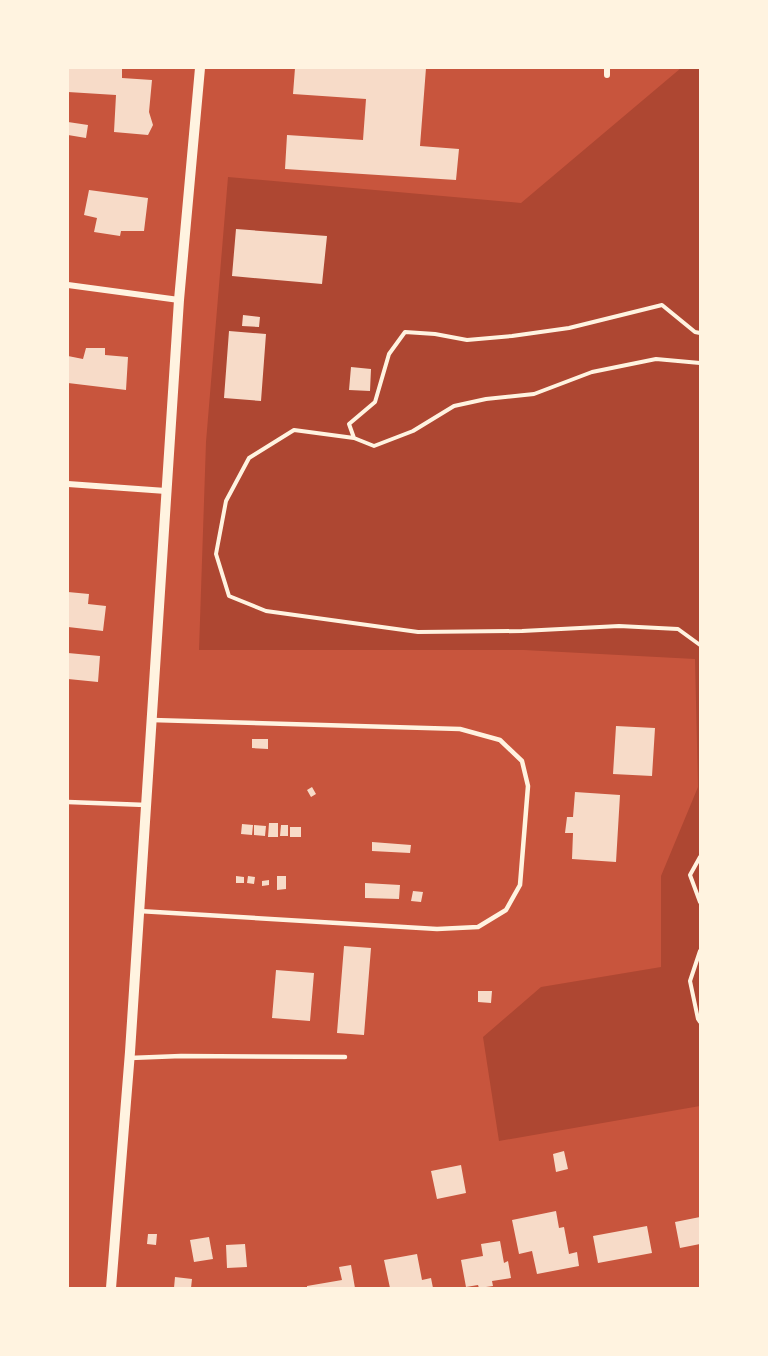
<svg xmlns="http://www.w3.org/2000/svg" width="768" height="1356" font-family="Jost,sans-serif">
	<rect width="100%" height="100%" fill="#c8553d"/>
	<!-- green -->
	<path fill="#ae4732" d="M681,68H700V1106L499,1141L483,1037L541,987L661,967V876L698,787L695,659L524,650H199L206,442L228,177L521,203Z"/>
	<!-- building -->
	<path fill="#f7dbc8" d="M68,68H122V78L152,80L149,112L153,125L148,135L114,132L116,95L68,92Z
		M295,68H426L420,146L459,149L456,180L285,169L287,135L363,140L366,99L293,94Z
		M68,122L88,125L86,138L68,135Z
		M89,190L148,198L144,231H121L120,236L94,232L97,218L84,215Z
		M236,229L327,236L322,284L232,276Z
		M243,315L260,317L259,327L242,326Z
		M229,331L266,334L261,401L224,398Z
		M86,348H105V355L128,357L126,390L68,383V356L83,359Z
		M351,367L371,369L370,391L349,390Z
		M68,592L89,594L88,604L106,606L103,631L68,627Z
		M68,653L100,656L98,682L68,679Z
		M616,726L655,728L652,776L613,774Z
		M252,739H268V749L252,748Z
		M312,787L316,794L311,797L307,790Z
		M575,792L620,795L616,862L572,859L573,833H565L567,817H573Z
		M269,823H278V837H268Z
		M242,824L253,825L252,835L241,834Z
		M254,825L266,826L265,836L254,835Z
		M281,825H288V836H280Z
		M290,827H301V837H290Z
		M372,842L411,845L410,853L372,851Z
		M236,876L244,877V883H236Z
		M248,876L255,877L254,884L247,883Z
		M277,876H286V889L277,890Z
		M269,880V885L262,886V881Z
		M365,883L400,885L399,899L365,898Z
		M413,891L423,892L421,902L411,901Z
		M344,946L371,948L364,1035L337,1033Z
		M276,970L314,973L310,1021L272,1018Z
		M478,991H492L491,1003L478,1002Z
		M564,1151L568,1169L556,1172L553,1154Z
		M461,1165L466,1193L437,1199L431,1171Z
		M556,1211L559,1228L564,1227L569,1254L577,1252L579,1266L537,1274L532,1251L519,1254L512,1220Z
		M700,1217V1244L680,1248L675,1222Z
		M647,1226L652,1253L598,1263L593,1236Z
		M148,1234H157L156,1245L147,1244Z
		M209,1237L213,1259L194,1262L190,1240Z
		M500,1241L504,1263L508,1261L511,1278L492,1281L493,1286L479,1288L478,1285L466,1287L461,1260L483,1256L481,1244Z
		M245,1244L247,1267L227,1268L226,1245Z
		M417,1254L422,1280L431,1278L433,1288H390L384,1260Z
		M351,1265L355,1288H307V1286L342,1280L339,1267Z
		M175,1277L192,1279L191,1288H174Z"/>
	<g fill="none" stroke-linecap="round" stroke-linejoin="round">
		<!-- path -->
		<path stroke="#fff3e0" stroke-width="4" d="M700,363L656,359L592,372L534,394L486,399L454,406L413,431L374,446L354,438L294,430L249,458L226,501L216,554L229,596L266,611L418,632L522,631L619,626L678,629L700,645
			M354,438L349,424L375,402L389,354L405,332L435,334L467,340L512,336L569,328L662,305L695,332L700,333
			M700,857L690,875L700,902
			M700,951L690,981L698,1019L700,1022"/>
		<!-- service -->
		<path stroke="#fff3e0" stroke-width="4.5" d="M68,802L146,805
			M139,911L437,929L478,927L506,910L520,885L528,786L522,761L500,740L460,729L152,720
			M130,1058L181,1056L345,1057"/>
		<!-- minor -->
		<path stroke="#fff3e0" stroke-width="6" d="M607,75V68
			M68,285L179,300
			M68,484L166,491"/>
		<!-- tertiary -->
		<path stroke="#fff3e0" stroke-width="10" d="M111,1288L130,1052L179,300L200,68"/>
	</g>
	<!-- border -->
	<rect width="768" height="1356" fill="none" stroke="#fff3e0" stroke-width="138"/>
</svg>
